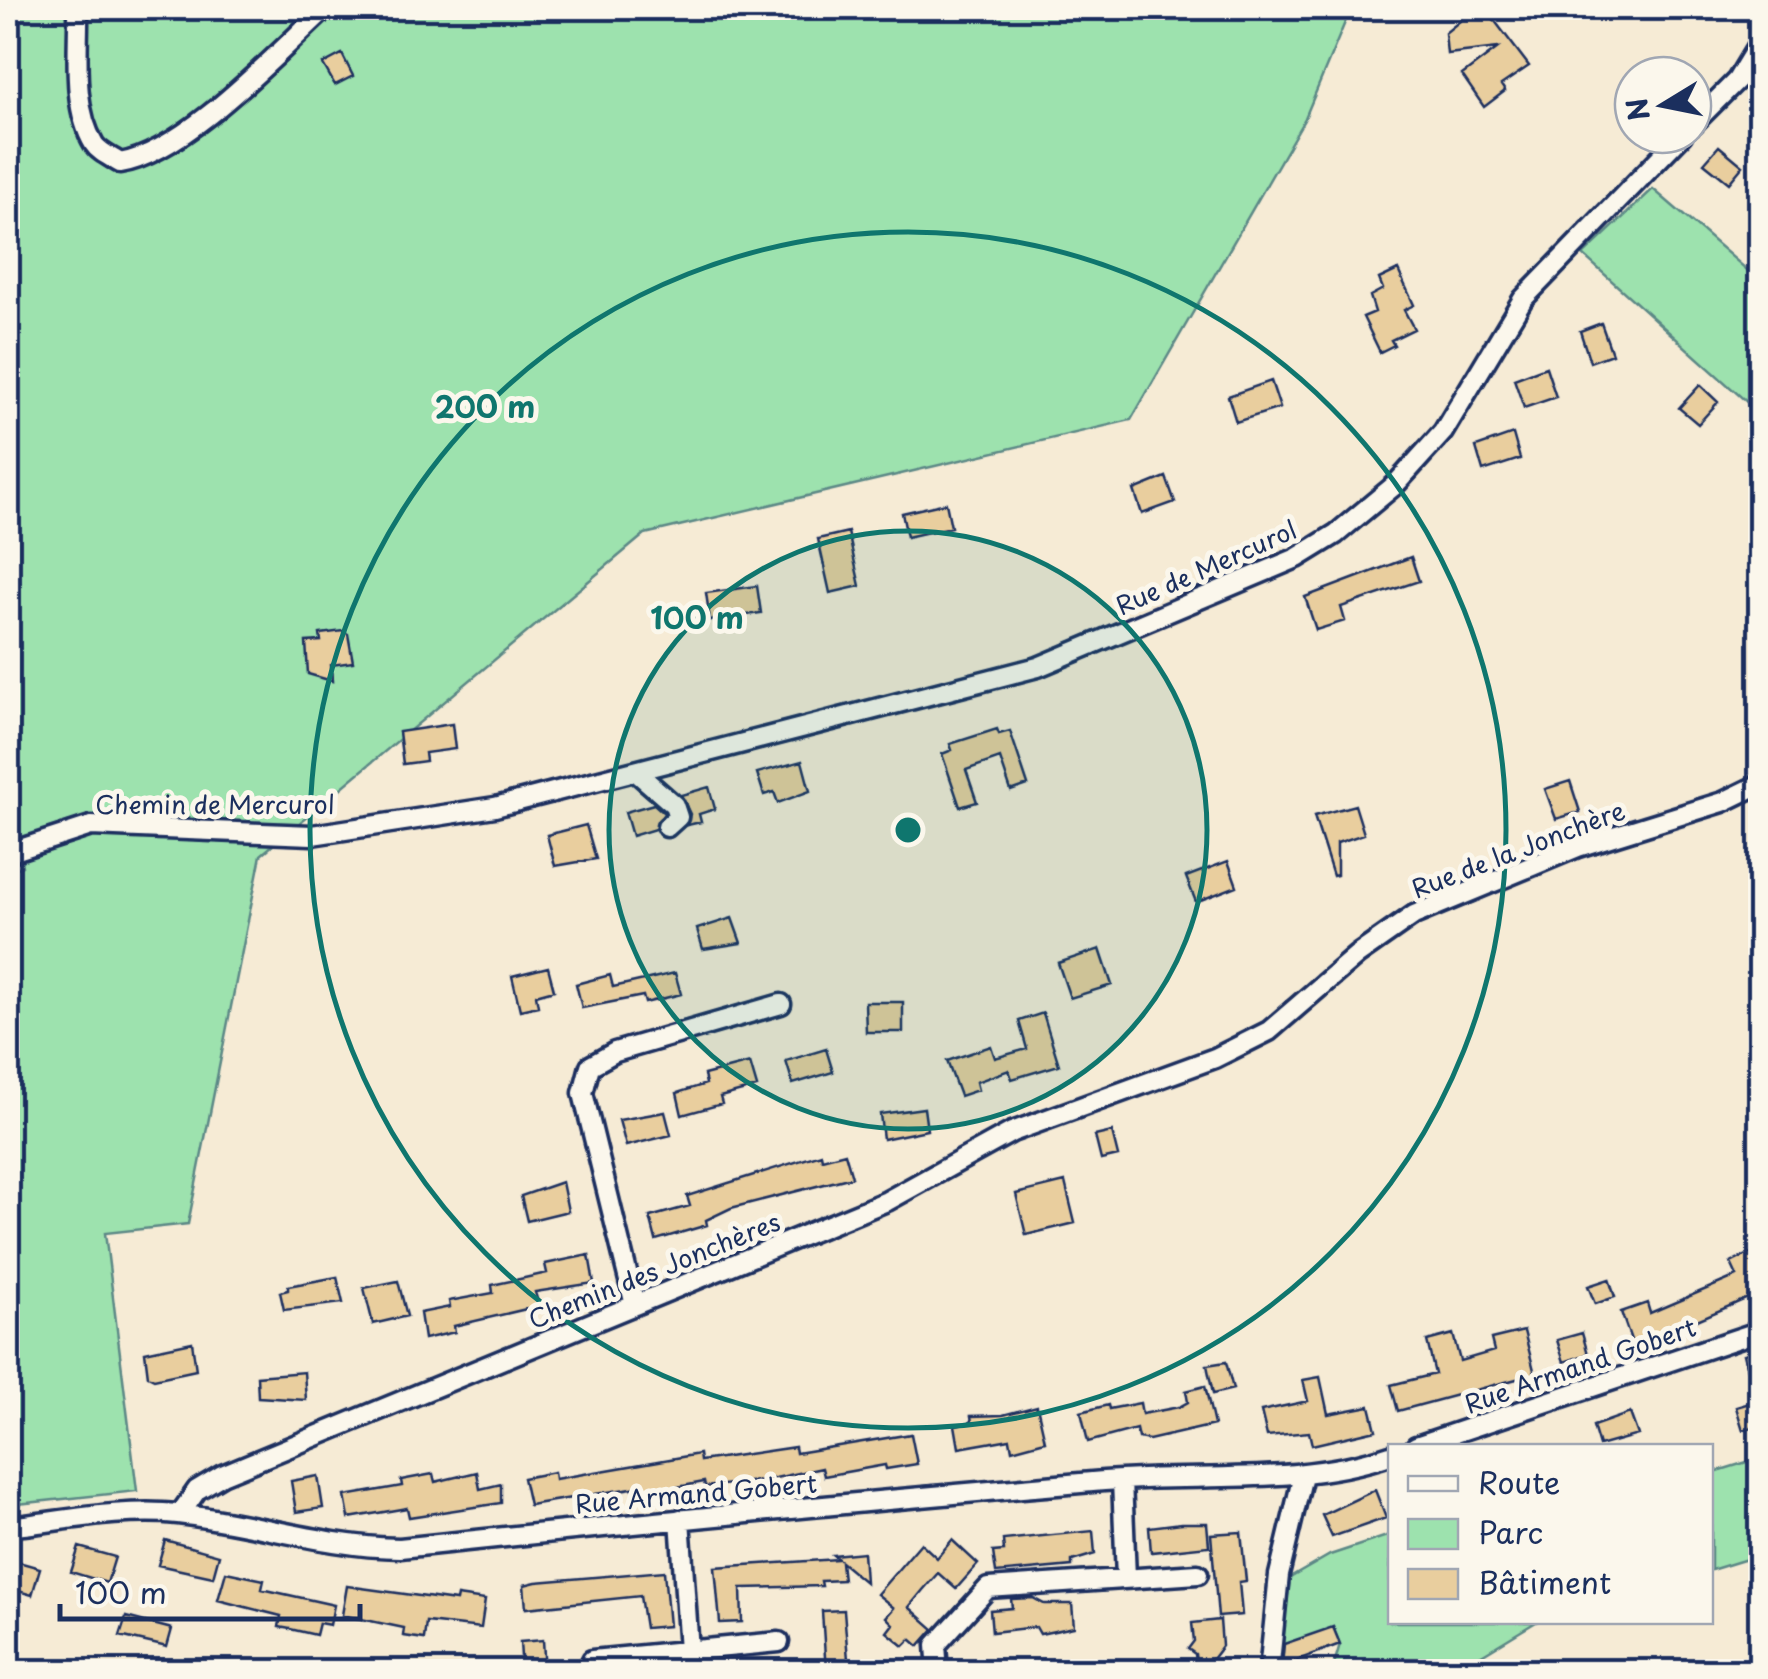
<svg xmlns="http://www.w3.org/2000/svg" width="1768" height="1679" font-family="'Playpen Sans',sans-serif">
	<rect width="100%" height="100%" fill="#f6ebd5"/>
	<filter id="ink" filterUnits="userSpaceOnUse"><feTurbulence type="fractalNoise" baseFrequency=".01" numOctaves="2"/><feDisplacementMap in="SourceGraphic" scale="20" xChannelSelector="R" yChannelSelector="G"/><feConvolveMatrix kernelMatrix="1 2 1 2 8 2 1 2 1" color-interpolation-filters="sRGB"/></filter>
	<g filter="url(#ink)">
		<!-- green -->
		<path fill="#9de2ae" stroke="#5c8886" stroke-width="2.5" d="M8,8H1351L1305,118L1131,420L645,534L261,855L188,1224L105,1233L137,1491L8,1505V872L22,866L8,787Z
			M1653,189L1760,281V414L1583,255Z
			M1760,1458V1555L1711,1570V1473Z
			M1390,1535V1622H1536L1455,1671H1332L1340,1644L1333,1627L1281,1652L1290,1578L1330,1555Z"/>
		<!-- building -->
		<path fill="#e9ce9e" stroke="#1b2f5e" stroke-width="2.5" d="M1476,8H1485L1529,66L1501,85L1505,91L1484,107L1462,75L1498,48L1447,54L1445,33Z
			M342,54L353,76L335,85L323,64Z
			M1719,146L1743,166L1729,183L1704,163Z
			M1398,270L1414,305L1404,310L1414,329L1391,340L1394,345L1380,352L1363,317L1375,312L1370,296L1383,289L1379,279Z
			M1601,323L1612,354L1590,362L1580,331Z
			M1546,367L1556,397L1524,408L1514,379Z
			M1271,381L1280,408L1236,422L1228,396Z
			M1700,385L1718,402L1698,424L1679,408Z
			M1513,434L1520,459L1483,471L1476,447Z
			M1166,477L1175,502L1142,514L1134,490Z
			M946,503L951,527L907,537L902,513Z
			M848,532L860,586L830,593L818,539Z
			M1411,557L1419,581L1341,607L1345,621L1316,630L1305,597Z
			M757,586L761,613L710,620L706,593Z
			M343,631L348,634L353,662L331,665L332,681L308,674L306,642L321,641L320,634Z
			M452,724L455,749L425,753L426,761L403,764L399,732Z
			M997,729L999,734L1010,731L1028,785L1011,791L1000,758L966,770L977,802L960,807L942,754L952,750L950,744Z
			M802,761L810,791L778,803L774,792L764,795L757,773Z
			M1570,781L1580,812L1556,819L1545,789Z
			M709,787L715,809L699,814L701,822L687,825L690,814L681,795Z
			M654,804L664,813L655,829L632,836L625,812Z
			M1355,805L1364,834L1337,843V875L1333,876L1314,816Z
			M586,825L596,859L555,866L547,835Z
			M1228,861L1237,886L1196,902L1186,877Z
			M732,918L741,943L703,949L697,929Z
			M1100,949L1112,985L1070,998L1058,963Z
			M548,967L554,990L536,995L538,1006L520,1010L512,976Z
			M675,973L681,994L645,1003L643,996L582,1008L576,984L610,975L613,987Z
			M865,1002H903V1032H866Z
			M1043,1013L1059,1065L1012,1079L1009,1070L976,1082L978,1090L960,1096L947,1061L991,1046L995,1058L1027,1049L1019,1021Z
			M826,1049L833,1072L793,1084L786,1061Z
			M750,1063L757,1087L720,1097L722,1104L682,1115L677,1093L706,1084L704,1075Z
			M924,1108L927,1130L883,1139L880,1114Z
			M665,1112L671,1135L626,1146L619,1120Z
			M1112,1132L1118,1156L1101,1160L1095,1136Z
			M845,1153L852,1177L731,1208L706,1220L707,1225L656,1240L650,1217L690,1206L687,1196L821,1154L822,1159Z
			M562,1182L568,1211L527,1221L521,1196Z
			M1065,1182L1075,1223L1026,1235L1016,1194Z
			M1753,1252L1760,1269V1293L1674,1330L1632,1343L1621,1312L1647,1303L1650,1313L1737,1276L1731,1263Z
			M589,1255L594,1283L535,1292L539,1306L454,1326L455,1332L424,1339L420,1313L450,1307L449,1301L493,1293L492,1285L547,1273L545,1264Z
			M337,1277L343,1303L284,1310L280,1292L288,1290V1286Z
			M1609,1279L1615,1297L1595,1304L1588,1286Z
			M398,1281L407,1316L373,1324L364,1288Z
			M1524,1331L1535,1374L1398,1411L1391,1385L1435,1374L1427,1341L1453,1334L1460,1361L1494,1351L1491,1339Z
			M1582,1333L1588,1354L1564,1362L1557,1340Z
			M192,1342L196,1370L154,1379L148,1376L145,1352Z
			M1760,1349V1397L1755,1398L1744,1354Z
			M1226,1362L1233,1389L1213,1394L1207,1365Z
			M304,1372L306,1400L258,1397L257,1376Z
			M1320,1377L1328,1414L1370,1406L1376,1430L1312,1445L1309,1432L1267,1436L1261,1411L1308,1401L1303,1380Z
			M1205,1386L1214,1425L1149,1440L1138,1438L1136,1429L1088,1442L1081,1412L1108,1405L1109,1409L1140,1403L1142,1414L1179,1407L1188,1402L1186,1391Z
			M1760,1400V1425L1743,1430L1736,1407Z
			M1037,1406L1045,1441L1012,1450L1010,1439L959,1448L955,1425L972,1422L971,1416L1003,1415Z
			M1630,1413L1638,1435L1599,1446L1593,1426Z
			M911,1434L917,1464L886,1469L885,1465L824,1476L822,1468L766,1480L705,1487L704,1482L646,1493L644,1486L529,1505L523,1478L554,1472L555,1479L699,1454L700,1461L795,1447L796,1453Z
			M477,1472L480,1489L501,1484V1503L409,1517L407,1508L349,1518L345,1496L402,1486L401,1480L433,1474L435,1482Z
			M318,1476L323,1508L296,1512L291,1481Z
			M1375,1490L1386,1518L1332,1537L1322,1515Z
			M1182,1523H1207L1209,1546L1151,1552L1149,1527Z
			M1093,1531L1095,1554L1072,1561V1566L996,1573L993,1552L1004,1551L1003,1540Z
			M1241,1532L1246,1581L1239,1582L1242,1615L1218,1617L1211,1534Z
			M165,1540L219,1555L213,1577L158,1565Z
			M952,1540L978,1564L956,1589L938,1573L923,1590L909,1607L934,1629L919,1646L911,1639L904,1646L887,1632L893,1624L886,1617L894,1608L877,1594L921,1543L937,1558Z
			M79,1547L115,1557L107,1583L71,1572Z
			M863,1552L865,1582L841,1562L843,1580L821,1581L822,1586L741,1588L742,1622L720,1623L715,1567L838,1559L833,1555Z
			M8,1559L40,1568L32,1595L8,1588Z
			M664,1571L669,1626L645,1628L640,1596L526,1608L524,1585L536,1582Z
			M226,1572L264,1580L262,1589L334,1605L330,1625L319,1623L316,1635L290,1629L279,1627L281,1616L218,1600Z
			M347,1586L456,1601L457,1596L485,1600L481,1628L426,1622L424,1639L403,1636L404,1628L342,1615Z
			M1033,1598L1044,1604H1072L1074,1627L1040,1634L1036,1627L992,1632L990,1610L1012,1608L1011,1599Z
			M844,1610L849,1672H826L822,1611Z
			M126,1617L172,1629L167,1647L120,1636Z
			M1220,1620L1222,1646L1209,1663H1196L1195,1654L1188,1649L1194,1641L1192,1623Z
			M1333,1627L1340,1644L1282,1666L1284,1644Z
			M543,1640L545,1672H522L520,1642Z"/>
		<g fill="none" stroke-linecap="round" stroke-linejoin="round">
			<defs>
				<path id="street" d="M78,8C79,49 71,106 94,144C99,152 111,157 120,163C184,153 277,53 326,8
					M1693,124L1737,80L1760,42
					M635,771L674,805L678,817L667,827
					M8,853L91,826L312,835L495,807L1038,667L1297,558L1336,534L1395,485L1443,432L1523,299L1682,135
					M635,1305L583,1093L590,1066L615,1052L781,1004
					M1416,1446L1760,1331
					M1122,1480L1126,1578
					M180,1514L197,1490L222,1475L887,1201L1012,1132L1215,1058L1269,1031L1357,955L1414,915L1578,847L1723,802L1760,784
					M680,1519L689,1651
					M8,1527C63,1521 122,1508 178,1514C253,1522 324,1547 400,1548C635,1523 869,1501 1104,1481C1200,1473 1299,1486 1390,1455
					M586,1672L592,1660L779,1642
					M938,1672L936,1645L988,1588L1198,1574
					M1269,1672L1279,1575L1303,1475"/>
			</defs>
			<!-- street casing -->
			<use href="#street" stroke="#1b2f5e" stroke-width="25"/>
			<!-- street -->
			<use href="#street" stroke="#fbf7ec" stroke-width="18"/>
		</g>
	</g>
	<!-- distance rings -->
	<circle cx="908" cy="830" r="299" fill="#0f766e" fill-opacity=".12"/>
	<g fill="none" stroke="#0f766e" stroke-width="5">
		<circle cx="908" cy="830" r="299"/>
		<circle cx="908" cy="830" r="598"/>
	</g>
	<g text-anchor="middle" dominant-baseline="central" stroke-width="10" stroke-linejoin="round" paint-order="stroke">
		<!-- street labels -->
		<g font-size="25" fill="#1b2f5e" stroke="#fbf7ec">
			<text transform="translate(1206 567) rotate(-24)">Rue de Mercurol</text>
			<text x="215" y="804">Chemin de Mercurol</text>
			<text transform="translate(1518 849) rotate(-21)">Rue de la Jonchère</text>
			<text transform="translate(654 1270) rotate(-22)">Chemin des Jonchères</text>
			<text transform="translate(1580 1365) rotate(-19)">Rue Armand Gobert</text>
			<text transform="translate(696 1493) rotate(-5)">Rue Armand Gobert</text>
		</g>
	</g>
	<circle cx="908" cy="830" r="15" fill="#0f766e" stroke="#fbf7ec" stroke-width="5"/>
	<g font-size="30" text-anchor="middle" font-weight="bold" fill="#0f766e" stroke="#fbf7ec" stroke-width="10" stroke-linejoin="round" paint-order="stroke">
		<text x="485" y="418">200 m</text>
		<text x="697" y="629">100 m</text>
	</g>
	<!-- margin -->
	<rect width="1768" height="1679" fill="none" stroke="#fbf7ec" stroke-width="40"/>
	<rect x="20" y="20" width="1728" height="1639" fill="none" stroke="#1b2f5e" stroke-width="4" filter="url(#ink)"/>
	<!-- legend -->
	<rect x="1388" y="1444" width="325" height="180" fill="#fbf7ec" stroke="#a1a7b3" stroke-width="2.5"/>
	<rect x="1408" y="1476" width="50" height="15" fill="#fbf7ec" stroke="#a1a7b3" stroke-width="2.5"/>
	<text x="1478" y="1494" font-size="30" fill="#1b2f5e">Route</text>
	<rect x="1408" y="1519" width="50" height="30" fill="#9de2ae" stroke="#a1a7b3" stroke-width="2.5"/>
	<text x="1478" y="1544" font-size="30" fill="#1b2f5e">Parc</text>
	<rect x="1408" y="1569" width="50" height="30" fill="#e9ce9e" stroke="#a1a7b3" stroke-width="2.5"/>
	<text x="1478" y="1594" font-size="30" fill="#1b2f5e">Bâtiment</text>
	<!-- north arrow -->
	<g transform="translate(1663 105) rotate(260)"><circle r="48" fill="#fbf7ec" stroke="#a1a7b3" stroke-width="2.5"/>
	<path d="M0-8L18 38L0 25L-18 38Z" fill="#1b2f5e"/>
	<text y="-15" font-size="28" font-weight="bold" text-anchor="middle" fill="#1b2f5e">N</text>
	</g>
	<!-- scale -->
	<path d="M60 1604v15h300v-15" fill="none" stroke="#1b2f5e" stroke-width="5"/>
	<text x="75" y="1604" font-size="30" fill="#1b2f5e" stroke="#fbf7ec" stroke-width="8" paint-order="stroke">100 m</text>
</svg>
